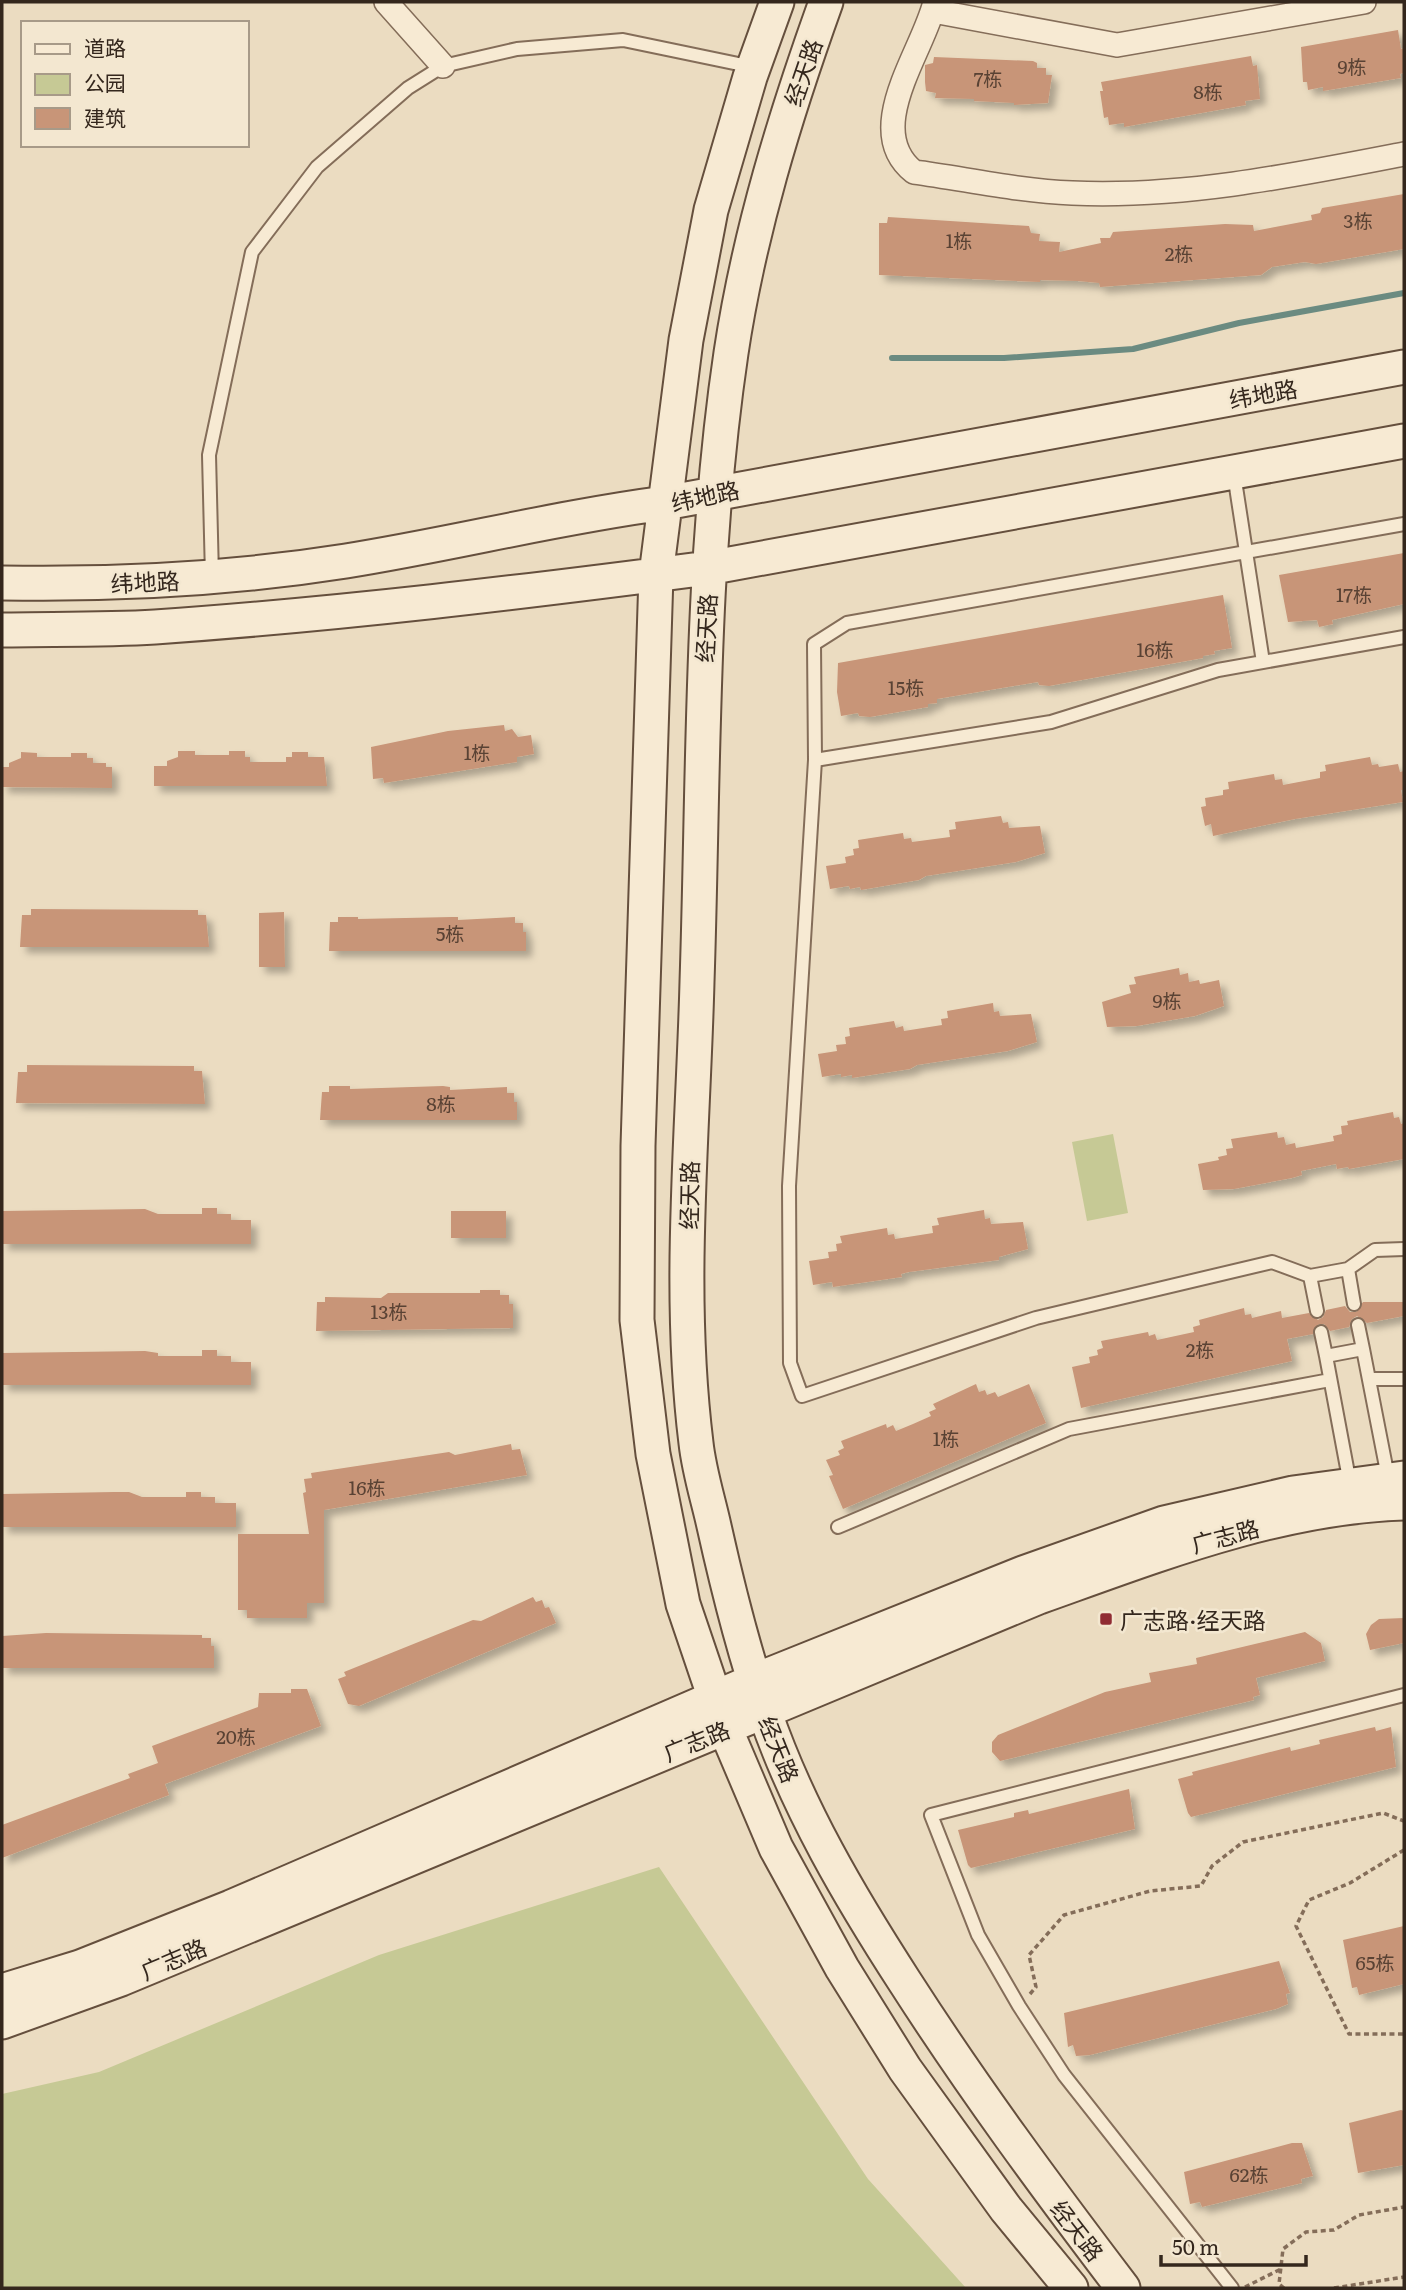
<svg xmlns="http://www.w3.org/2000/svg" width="1406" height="2290" font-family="Literata,'Noto Sans SC',serif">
	<defs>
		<filter id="shadow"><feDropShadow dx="6" dy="6" stdDeviation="3.5" flood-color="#0004"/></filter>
	</defs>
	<rect width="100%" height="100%" fill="#ebdcc1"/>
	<!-- green -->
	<path fill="#c6c995" d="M1113,1134L1128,1213L1087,1221L1072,1142Z
		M659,1867L868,2179L966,2288H2V2094L99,2072L379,1955Z"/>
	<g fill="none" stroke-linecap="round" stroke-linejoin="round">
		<!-- stream -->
		<path stroke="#6b8b81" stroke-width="6" d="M892,358H1004L1133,349L1239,323L1404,293"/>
	</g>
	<!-- building -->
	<path fill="#c89578" filter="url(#shadow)" d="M1398,30L1401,49L1404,48V73L1400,74L1401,78L1323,91V87L1308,90L1307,82H1303L1301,47Z
		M1251,56L1253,66L1257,65L1260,99L1245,101L1246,105L1124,127V123L1109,125L1108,117L1104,118L1100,91H1103L1101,82Z
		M934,57L1033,61L1037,63V68H1046V75H1052L1048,103L1014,105V103L974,101V99L935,98L936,93L926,91L925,82V65L933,63Z
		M1404,194V249L1316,264L1305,262L1272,267L1261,275L1100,287L1099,283L1078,281L1040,280V282L879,275V223H887L888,217L1029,226L1031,233L1040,234L1039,241L1060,242L1059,252L1101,243L1100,238H1110L1113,232L1225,224L1253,225L1254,231L1312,220L1311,215L1320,213L1322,208Z
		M1404,553V604L1332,620L1333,624L1319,627L1317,620L1288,622L1279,575Z
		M1223,595L1232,648L1214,651L1215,654L1203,656V658L1049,686L1039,685L1038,682L937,699V703L928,704V707L870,717L859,716L858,713L841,716L837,692L838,663Z
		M504,725L505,731L512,729L518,737L531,735L534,754L517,757V762L504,764L384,783L383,778L373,779L371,747L448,731Z
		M178,751H195V755H229V751H245V757H250V762H286V757H292V752H308V757H324L327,786H154V766H167V761L178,757Z
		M21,752L37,753V757H71V753H87V758H93V763H106V767H112V788L2,787V767H9V763L21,758Z
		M1370,757L1372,765L1378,764L1379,767L1398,764L1400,772L1404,771V790H1401L1403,802L1295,819L1213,836L1211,824L1205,826L1201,807L1206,806L1205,798L1223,795V790L1229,789L1228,782L1274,774L1275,780L1282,779L1283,785L1320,778V772L1326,771L1325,765Z
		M1001,816L1003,823L1008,822L1009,828L1040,826L1045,853L1016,862L926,876L919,880L861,890L860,887L850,889L849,886L830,889L826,866L846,863L845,857L854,855L853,849L859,848L858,840L903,833L904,839L911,838L912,842L950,837L949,830L956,829L955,822Z
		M31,909L198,910V915H206L209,947H20L22,915H31Z
		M284,912L285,967H259V913Z
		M338,917H358V919L452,917H458V920L515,917V923H523V932H526V951H329L330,922H338Z
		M1179,968L1180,975L1188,973L1189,982L1199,980L1200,984L1219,980L1224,1006L1195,1016L1137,1026L1107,1027L1102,1002L1131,993L1129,985L1136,984L1134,977Z
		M993,1003L994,1012L999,1011L1000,1016L1031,1014L1037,1042L1008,1051L917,1065L910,1069L852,1078V1075L841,1077V1074L822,1077L818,1054L837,1051L836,1045L846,1044L845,1037L850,1036L849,1028L894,1021L896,1028L903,1026L904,1031L942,1025L941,1019L948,1018L947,1011Z
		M27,1065L194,1066V1071H202L205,1104L16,1103L18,1072H27Z
		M329,1086H350V1089L443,1086L450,1087V1090L507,1087V1093H514V1102H517V1120H320L322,1092H329Z
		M1393,1112L1394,1118L1399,1117L1401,1124L1404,1123V1159L1349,1169L1348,1167L1337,1169L1336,1164L1301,1171L1302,1175L1292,1178L1234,1189L1203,1190L1198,1164L1219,1160L1218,1157L1227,1155L1226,1149L1233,1148L1231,1139L1277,1132L1278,1138L1284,1137L1286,1145L1295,1143L1296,1148L1334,1141L1333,1136L1342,1134L1341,1126L1348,1125L1347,1121Z
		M202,1208H217V1214H231V1220H251V1244H2V1211L145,1209L158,1214H202Z
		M984,1210L985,1219L990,1218L991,1224L1023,1222L1028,1249L999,1257V1260L909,1272L901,1274L902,1277L833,1287L832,1282L813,1285L809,1261L829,1258L828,1252L837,1251L836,1244L842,1243L840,1236L887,1228L888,1235L894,1234L895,1239L933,1233L932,1226L939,1225L937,1218Z
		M451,1211H506V1238H451Z
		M480,1290H500V1295H509V1304H513V1328L316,1331L317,1302H325V1297L381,1298L388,1293H480Z
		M1363,1302H1404V1316L1367,1323L1357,1316L1352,1319L1349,1327L1330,1331L1324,1324H1319L1313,1334L1287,1339L1292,1361L1081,1408L1072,1367L1090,1363L1089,1357L1098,1355L1097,1350L1103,1348L1101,1341L1148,1332L1149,1336L1155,1334L1157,1340L1194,1332L1193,1327L1200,1325L1199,1320L1244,1308L1245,1315L1251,1314L1252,1318L1281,1311L1282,1318L1309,1313L1318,1320L1323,1317L1326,1310L1345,1306L1350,1312H1356Z
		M202,1350H217V1356H231V1362H251V1385H2V1353L145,1351L158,1353V1356H202Z
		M976,1384L979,1392L985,1390L987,1395L995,1392L998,1397L1029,1384L1046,1423L843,1509L829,1476L833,1475L826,1460L840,1455L838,1451L844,1448L841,1441L886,1424L887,1428L893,1425L896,1431L913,1424L931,1416L929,1412L936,1409L933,1404Z
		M511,1444L512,1450L520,1449L527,1475L324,1510V1603H307V1618H247V1610H238V1534H309L303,1493L306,1492L304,1479L312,1478L311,1473L449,1452L455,1455Z
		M114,1492H129L142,1497H186V1492H201V1497H215V1503H236V1527H2V1494Z
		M533,1597L536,1602L542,1600L545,1608L549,1607L556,1623L359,1706L348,1704L338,1679L346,1676L344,1672L473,1620L481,1621Z
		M1404,1618V1643L1370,1650L1366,1634L1371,1625L1379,1619Z
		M1305,1632L1321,1643L1325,1661L1256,1678L1260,1695L1253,1697L1254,1700L1000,1761L992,1752V1742L998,1735L1105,1692L1151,1682L1149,1673L1197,1664L1196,1658Z
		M46,1633L202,1635V1638H211V1646H214V1668H2V1636Z
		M291,1689H307L321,1726L165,1784L169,1795L2,1858V1825L130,1778L128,1774L158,1763L152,1746L258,1707L259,1693H291Z
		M1375,1727L1376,1731L1391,1727L1396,1767L1191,1817L1188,1813L1178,1779L1193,1775L1192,1772L1290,1747L1291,1751L1320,1744L1319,1740Z
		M1129,1789L1135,1829L971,1868L968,1865L958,1830L1014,1817V1813L1028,1810L1029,1814Z
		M1404,1926V1984L1359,1995L1357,1987L1352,1988L1343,1940Z
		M1279,1961L1290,1993L1286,1994L1288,2004L1276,2009L1090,2055L1076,2056L1073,2045L1068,2047L1064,2013Z
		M1401,2110L1404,2111V2165L1358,2173L1349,2123Z
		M1292,2143H1302L1313,2176L1301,2179L1302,2183L1202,2207L1200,2202L1190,2204L1184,2172Z"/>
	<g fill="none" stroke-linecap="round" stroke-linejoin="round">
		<defs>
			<path id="lane" d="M1234,474L1263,662
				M212,576L209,455L252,252L317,167L408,88L443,66L517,49L623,40L753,67
				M815,760L1051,722L1218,670L1404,637
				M1310,1276L1348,1269
				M1354,1304L1348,1269L1375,1250L1404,1249
				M1317,1311L1310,1276L1272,1262L1036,1318L802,1396L790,1363L789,1186L815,760L814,644L847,623L1404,524
				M1358,1325L1363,1349
				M1321,1332L1326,1356
				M1369,1379H1404
				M1350,1484L1326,1356L1363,1349L1388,1477
				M838,1527L1069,1429L1330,1380
				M1232,2288L1064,2075L1019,2006L978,1935L931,1815L1404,1695"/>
			<path id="street" d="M386,2L443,66
				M935,2C923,52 861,130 914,172C966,179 1019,191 1072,193C1183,198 1296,175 1404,154
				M933,11L1117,45L1364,2"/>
			<path id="secondary" d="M777,2L750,77L711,210L686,340L656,575L638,1146L637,1320L653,1454L683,1604L725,1728L776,1848L842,1968L905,2069L1006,2209L1071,2288
				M826,2C785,116 749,233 731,353C700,562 704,772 697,982C693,1136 677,1290 696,1443C699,1471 708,1499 714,1526C728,1589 744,1653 765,1713C798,1809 850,1897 905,1982C973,2088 1047,2188 1123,2288
				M2,583C117,585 232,579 346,561C453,544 558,517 665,503L1404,367
				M2,630C53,629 104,630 155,627C341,614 524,592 708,568L1404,441
				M2,1991L80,1967L231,1907L756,1680L1023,1573L1164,1523L1293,1493L1404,1478
				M2,2022L121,1979L1039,1597C1157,1555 1278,1507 1404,1503"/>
		</defs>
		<!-- lane casing -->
		<use href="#lane" stroke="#846d59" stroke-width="16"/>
		<!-- street casing -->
		<use href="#street" stroke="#846d59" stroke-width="26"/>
		<!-- secondary casing -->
		<use href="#secondary" stroke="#654f3d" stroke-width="37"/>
		<!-- path -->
		<path stroke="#846d59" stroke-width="3.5" stroke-dasharray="5 3.5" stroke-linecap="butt" d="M1404,1850L1350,1883L1309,1900L1296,1926L1349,2034H1404
			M1030,1994L1036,1987L1029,1955L1064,1915L1150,1891L1201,1886L1212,1866L1243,1842L1383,1813L1404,1821
			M1245,2287L1281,2269
			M1284,2288L1279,2284L1283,2249L1306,2232L1334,2230L1359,2215L1404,2207
			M1334,2288L1404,2277"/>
		<!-- lane -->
		<use href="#lane" stroke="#f7ead3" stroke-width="12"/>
		<!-- street -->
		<use href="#street" stroke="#f7ead3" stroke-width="23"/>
		<!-- secondary -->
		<use href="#secondary" stroke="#f7ead3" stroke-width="33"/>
	</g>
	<!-- markers -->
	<rect fill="#902c33" stroke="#f3e7d0" stroke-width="2.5" x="1099" y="1612" width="14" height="14" rx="3.5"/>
	<g text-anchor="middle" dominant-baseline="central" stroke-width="5" stroke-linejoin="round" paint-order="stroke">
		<!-- number labels -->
		<g font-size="19" fill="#594234">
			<text x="1352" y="66">9栋</text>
			<text x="988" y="78">7栋</text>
			<text x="1208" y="91">8栋</text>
			<text x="1358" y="220">3栋</text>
			<text x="959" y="240">1栋</text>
			<text x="1179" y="253">2栋</text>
			<text x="1354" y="594">17栋</text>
			<text x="1155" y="649">16栋</text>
			<text x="906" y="687">15栋</text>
			<text x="477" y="752">1栋</text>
			<text x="450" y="933">5栋</text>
			<text x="1167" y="1000">9栋</text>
			<text x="441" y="1103">8栋</text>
			<text x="389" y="1311">13栋</text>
			<text x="1200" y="1349">2栋</text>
			<text x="946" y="1438">1栋</text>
			<text x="367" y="1487">16栋</text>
			<text x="236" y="1736">20栋</text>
			<text x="1375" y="1962">65栋</text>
			<text x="1249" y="2174">62栋</text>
		</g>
		<!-- street labels -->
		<g font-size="23" fill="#34271d" stroke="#f3e7d0">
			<text transform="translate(802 72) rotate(-71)">经天路</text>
			<text transform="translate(1263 393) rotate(-10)">纬地路</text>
			<text transform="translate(705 495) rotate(-12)">纬地路</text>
			<text transform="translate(145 581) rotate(-3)">纬地路</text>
			<text transform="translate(705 628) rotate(-87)">经天路</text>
			<text transform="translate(688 1195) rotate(-89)">经天路</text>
			<text transform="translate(1225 1535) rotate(-15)">广志路</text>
			<text transform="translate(696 1740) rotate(-22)">广志路</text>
			<text transform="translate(780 1749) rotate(68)">经天路</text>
			<text transform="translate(173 1958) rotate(-23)">广志路</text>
			<text transform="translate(1078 2230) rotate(52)">经天路</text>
		</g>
		<!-- poi labels -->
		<g font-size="23" fill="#34271d" stroke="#f3e7d0" text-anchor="start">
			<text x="1120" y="1619">广志路·经天路</text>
		</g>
	</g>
	<!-- border -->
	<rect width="1406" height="2290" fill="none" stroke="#34271d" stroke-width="7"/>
	<!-- legend -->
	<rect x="21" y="21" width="228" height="126" fill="#f3e7d0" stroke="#a79a88" stroke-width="2"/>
	<rect x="35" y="44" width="35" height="10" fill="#f7ead3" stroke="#a79a88" stroke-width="2"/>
	<text x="84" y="56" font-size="21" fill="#34271d">道路</text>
	<rect x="35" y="74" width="35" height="21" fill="#c6c995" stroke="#a79a88" stroke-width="2"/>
	<text x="84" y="91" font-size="21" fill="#34271d">公园</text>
	<rect x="35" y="108" width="35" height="21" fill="#c89578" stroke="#a79a88" stroke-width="2"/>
	<text x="84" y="126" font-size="21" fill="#34271d">建筑</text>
	<!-- scale -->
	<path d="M1161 2255v10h145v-10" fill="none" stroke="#34271d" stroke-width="3.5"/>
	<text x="1172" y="2255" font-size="21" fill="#34271d" stroke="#f3e7d0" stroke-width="5" paint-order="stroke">50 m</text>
</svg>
